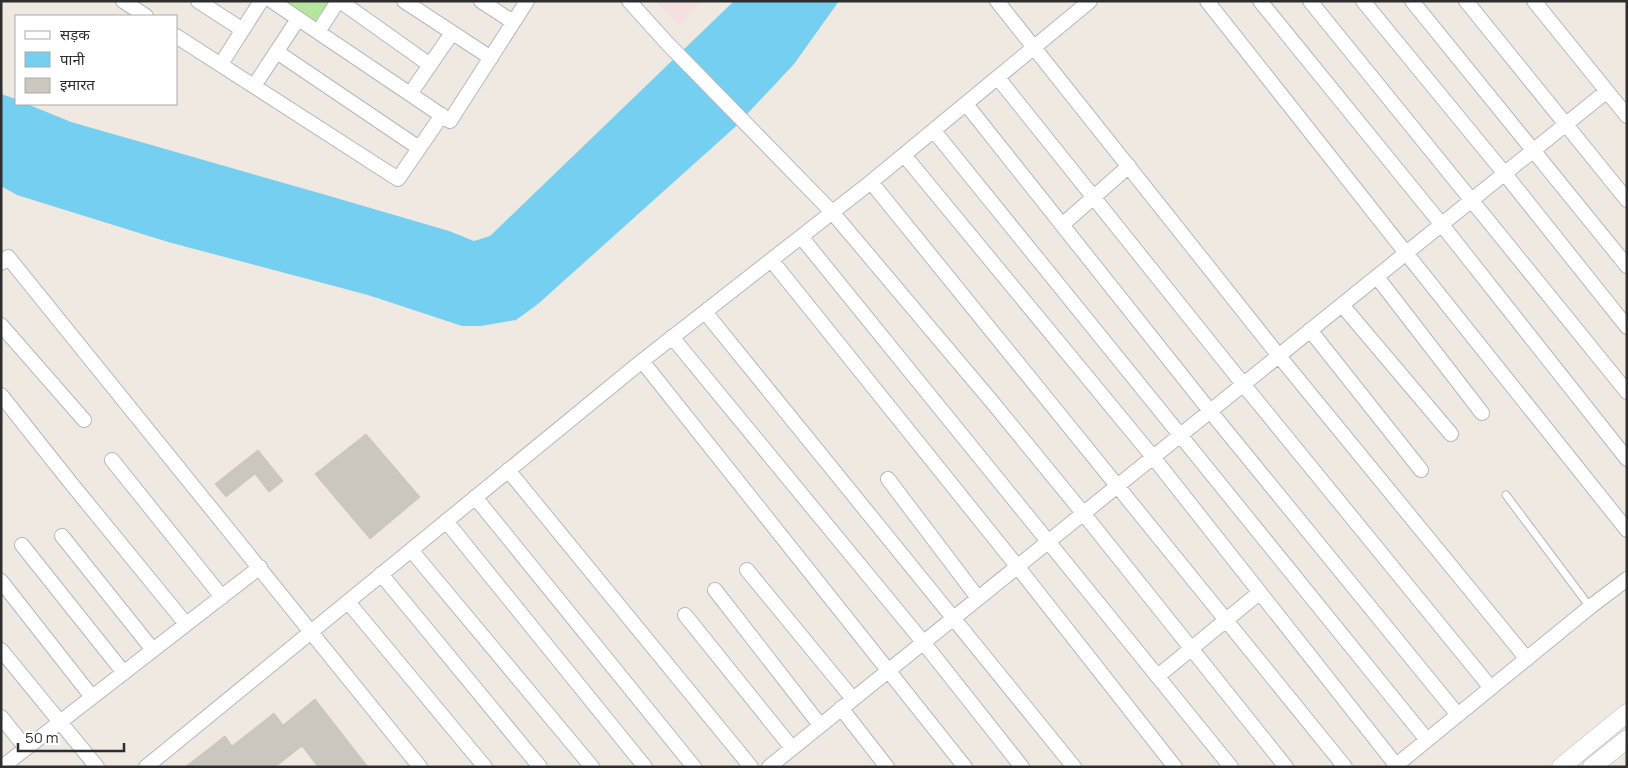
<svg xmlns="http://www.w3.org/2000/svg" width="1628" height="768" font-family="Manrope,'Noto Sans Devanagari',sans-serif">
	<rect width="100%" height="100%" fill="#efe9e1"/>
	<!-- medical -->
	<path fill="#f5dfe0" d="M655,1H701L679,25Z"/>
	<!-- green -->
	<path fill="#b6e59e" d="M279,1H336L319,27Z"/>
	<!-- water -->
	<path fill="#75cff0" d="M734,1H839L794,64L734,128L538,304L516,320L481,326H462L368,295L168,242L17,195L1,186V94L16,99V104H27L71,122L326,195L449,231L474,241L490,236Z"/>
	<!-- building -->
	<path fill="#cbc7bf" stroke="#cbc5ba" d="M366,434L420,497L370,539L315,474Z
		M258,450L283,481L269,492L255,474L226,497L215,484Z
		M315,699L368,767H318L302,746L275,767H185L225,736L232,746L274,713L283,725Z"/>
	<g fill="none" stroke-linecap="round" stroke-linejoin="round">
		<defs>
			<path id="service" d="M1506,495L1590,607"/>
			<path id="minor" d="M123,1L146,16
				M198,1L243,30
				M272,1L450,121L527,1
				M340,1L430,65
				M404,1L491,58
				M481,1L513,22
				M629,1L667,43L832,212L993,403L1083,513L1286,767
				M997,1L1279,356L1527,659
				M1207,1L1406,253L1627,530
				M1260,1L1442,225L1627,459
				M1310,1L1627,392
				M1363,1L1505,174L1627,327
				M1412,1L1627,266
				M1466,1L1627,200
				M1534,1L1627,116
				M318,32L338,1
				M176,36L398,179L442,115
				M277,52L419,148
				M221,64L261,1
				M998,78L1243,384L1491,688
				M254,86L298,19
				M410,94L452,33
				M966,104L1210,411L1458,715
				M934,131L1427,740
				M904,155L1153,457L1396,765
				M871,182L1345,767
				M1062,225L1129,166
				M802,238L1231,767
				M772,261L1017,566L1175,767
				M1,263L8,257L420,767
				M1377,277L1482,413
				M1342,305L1451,434
				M705,312L1074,767
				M1,325L84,420
				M1310,330L1421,470
				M672,337L923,642L1022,767
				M642,361L965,767
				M1,395L70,482L186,624
				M112,460L222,597
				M508,470L751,767
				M888,479L978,598
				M475,497L694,767
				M446,521L645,767
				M62,536L153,650
				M22,545L124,673
				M411,550L592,767
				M747,570L853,699
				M381,574L540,767
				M1,581L92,697
				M715,590L820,725
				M348,602L485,767
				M685,615L792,748
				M1,650L97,767
				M1158,676L1259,593
				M841,708L887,767
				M1,717L26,748
				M2,767L260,567
				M146,767L642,361L871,182L1090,1
				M769,767L1607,91
				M1394,767L1590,607L1627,579"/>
			<path id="tertiary" d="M1561,767L1627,713
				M1592,767L1627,739"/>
		</defs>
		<!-- service casing -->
		<use href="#service" stroke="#b4b7c1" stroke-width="9"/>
		<!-- minor casing -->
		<use href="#minor" stroke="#b4b7c1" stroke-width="16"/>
		<!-- tertiary casing -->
		<use href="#tertiary" stroke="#b4b7c1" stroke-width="19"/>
		<!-- service -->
		<use href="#service" stroke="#fff" stroke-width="7"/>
		<!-- minor -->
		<use href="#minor" stroke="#fff" stroke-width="14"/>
		<!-- tertiary -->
		<use href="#tertiary" stroke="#fff" stroke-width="18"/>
	</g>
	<!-- border -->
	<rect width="1628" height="768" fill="none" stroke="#2e2e2e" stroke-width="5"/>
	<!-- legend -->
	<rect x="15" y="15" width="162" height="90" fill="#ffffff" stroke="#ababab"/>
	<rect x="25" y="31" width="25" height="8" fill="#ffffff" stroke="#ababab"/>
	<text x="60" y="40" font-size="15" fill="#2e2e2e">सड़क</text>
	<rect x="25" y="52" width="25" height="15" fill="#75cff0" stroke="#ababab"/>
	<text x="60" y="65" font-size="15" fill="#2e2e2e">पानी</text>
	<rect x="25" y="78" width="25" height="15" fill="#cbc7bf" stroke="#ababab"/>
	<text x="60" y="90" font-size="15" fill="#2e2e2e">इमारत</text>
	<!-- scale -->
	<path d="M18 743v8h106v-8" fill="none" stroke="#2e2e2e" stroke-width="2.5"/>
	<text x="25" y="743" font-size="15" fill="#2e2e2e" stroke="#ffffff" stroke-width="4" paint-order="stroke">50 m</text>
</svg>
